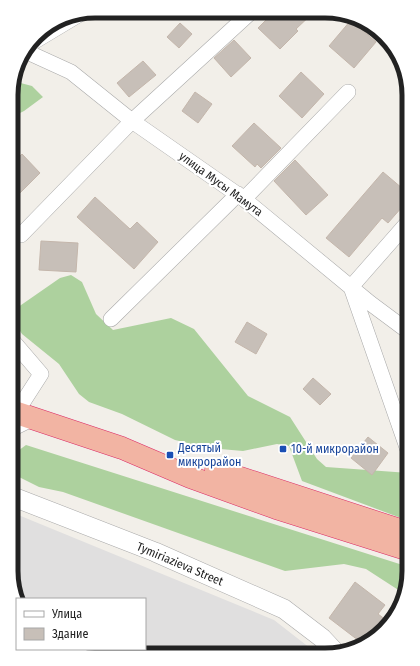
<svg xmlns="http://www.w3.org/2000/svg" width="420" height="666" font-family="'Fira Sans Condensed',sans-serif">
	<rect width="100%" height="100%" fill="#f2efe9"/>
	<!-- residential -->
	<path fill="#e0dfdf" d="M11,512L274,620L319,655L84,654L71,649H145V599H17V602L11,571Z"/>
	<!-- forest -->
	<path fill="#add19e" d="M13,81L32,86L43,97L24,111L12,117Z
		M71,275L82,282L96,314L113,330L171,318L194,329L248,396L290,417L317,459L326,467L409,473V521L302,481L289,446L277,444L243,451L209,448L175,440L122,414L89,402L79,394L59,364L22,334L11,317V312L60,278Z
		M26,445L409,567V577L403,593L366,569L344,564L285,571L63,492L39,487L11,473V456Z"/>
	<!-- building -->
	<path fill="#c7bfb8" stroke="#c4b6ab" d="M274,12H314L296,29L298,31L280,49L258,28Z
		M351,20L376,42L354,68L329,46Z
		M180,23L192,34L179,48L167,37Z
		M234,40L251,58L231,77L214,58Z
		M143,61L156,75L129,97L117,83Z
		M301,72L324,94L302,118L279,96Z
		M195,92L212,104L198,123L182,111Z
		M254,123L281,148L261,168L257,164L255,167L232,146Z
		M22,154L40,173L12,201V164Z
		M295,160L328,195L306,215L274,181Z
		M383,172L409,194V199L388,223L382,218L349,257L326,238Z
		M95,197L130,229L137,222L158,242L134,269L77,217Z
		M41,241L78,243L76,272L39,270Z
		M247,322L267,334L256,354L235,342Z
		M313,378L331,394L320,405L303,389Z
		M368,437L388,453L372,475L351,458Z
		M355,582L385,605L378,614L390,623L363,644L329,618Z"/>
	<g fill="none" stroke-linecap="round" stroke-linejoin="round">
		<defs>
			<path id="minor" d="M30,44L80,14
				M25,51L71,72L132,121L244,199L370,303L409,332
				M244,199L348,92
				M11,233L21,235L132,121L251,12
				M111,319L238,194
				M11,339L41,374L23,402
				M409,453L351,287L409,221"/>
			<path id="tertiary" d="M11,427L29,418
				M11,496L155,552L284,609L322,638L336,653"/>
			<path id="trunk" d="M11,411L122,448L190,477L276,508L409,550
				M216,470L409,533"/>
		</defs>
		<!-- minor casing -->
		<use href="#minor" stroke="#a9a9a9" stroke-width="16"/>
		<!-- tertiary casing -->
		<use href="#tertiary" stroke="#a9a9a9" stroke-width="20"/>
		<!-- trunk casing -->
		<use href="#trunk" stroke="#dc2a67" stroke-width="23"/>
		<!-- minor -->
		<use href="#minor" stroke="#fff" stroke-width="15"/>
		<!-- tertiary -->
		<use href="#tertiary" stroke="#fff" stroke-width="19"/>
		<!-- trunk -->
		<use href="#trunk" stroke="#f2b4a3" stroke-width="22"/>
	</g>
	<!-- markers -->
	<g fill="#1a4fb4" stroke="#fff" stroke-width="1.5">
		<rect x="279" y="445" width="8" height="8" rx="2"/>
		<rect x="166" y="451" width="8" height="8" rx="2"/>
	</g>
	<g text-anchor="middle" dominant-baseline="central" stroke-width="4" stroke-linejoin="round" paint-order="stroke">
		<!-- street labels -->
		<g font-size="12" fill="#222" stroke="#fff">
			<text transform="translate(221 184) rotate(36)">улица Мусы Мамута</text>
			<text transform="translate(180 564) rotate(23)">Tymiriazieva Street</text>
		</g>
		<!-- transit labels -->
		<g font-size="12" fill="#164399" stroke="#fff" text-anchor="start">
			<text x="178" y="448">Десятый<tspan x="178" dy="14">микрорайон</tspan></text>
			<text x="291" y="449">10-й микрорайон</text>
		</g>
	</g>
	<!-- crop -->
	<path d="M0 0H420V666H0ZM95 18H325A77 77 0 0 1 402 95V571A77 77 0 0 1 325 648H95A77 77 0 0 1 18 571V95A77 77 0 0 1 95 18Z" fill="#fff" fill-rule="evenodd"/>
	<path fill="none" stroke="#222" stroke-width="5" d="M95 18H325A77 77 0 0 1 402 95V571A77 77 0 0 1 325 648H95A77 77 0 0 1 18 571V95A77 77 0 0 1 95 18Z"/>
	<!-- legend -->
	<rect x="16" y="598" width="130" height="52" fill="#ffffff" stroke="#a7a7a7"/>
	<rect x="24" y="611" width="20" height="6" fill="#ffffff" stroke="#a7a7a7"/>
	<text x="52" y="618" font-size="12" fill="#222222">Улица</text>
	<rect x="24" y="628" width="20" height="12" fill="#c7bfb8" stroke="#a7a7a7"/>
	<text x="52" y="638" font-size="12" fill="#222222">Здание</text>
</svg>
